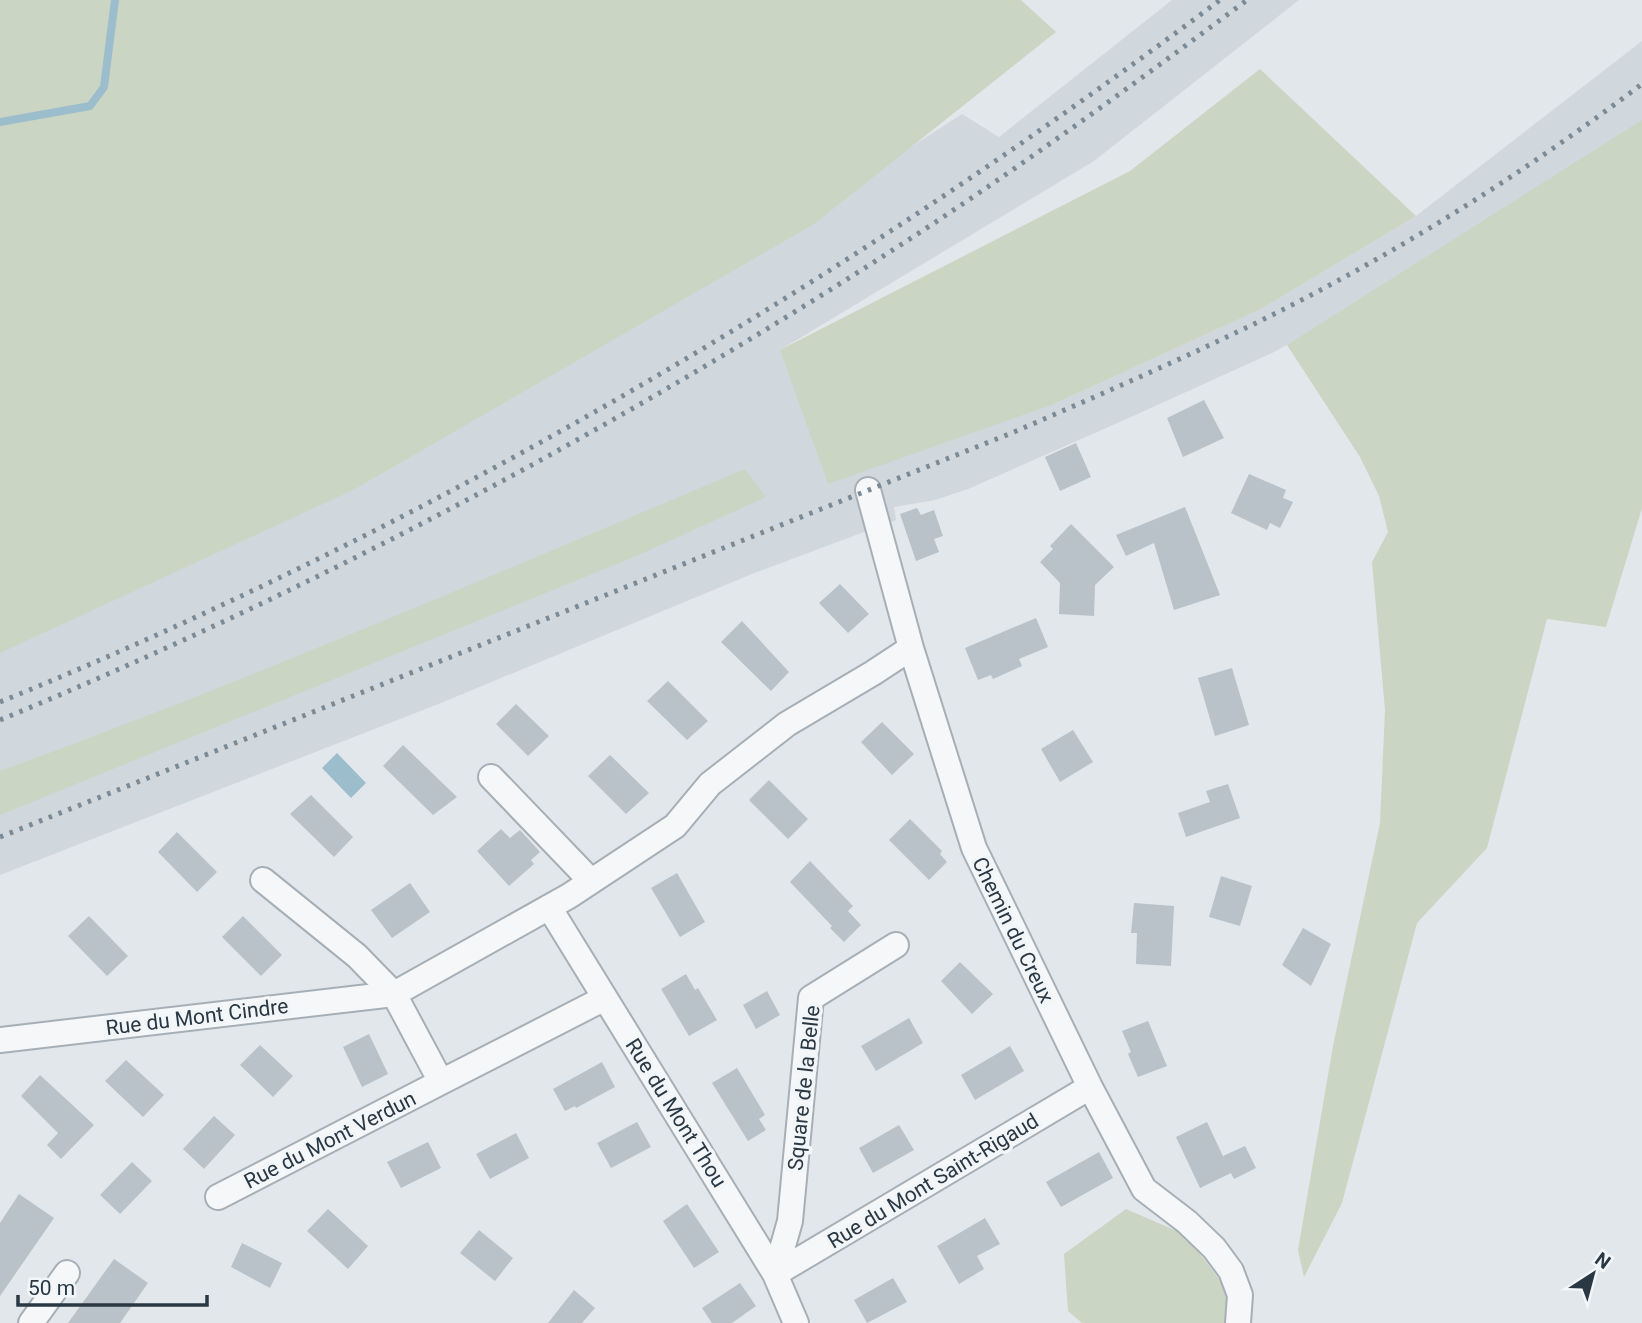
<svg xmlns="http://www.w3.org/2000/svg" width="1642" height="1323" font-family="Roboto,sans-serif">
	<rect width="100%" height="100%" fill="#e2e7eb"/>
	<!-- built -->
	<path fill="#d0d7dd" d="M1172,0H1299L1094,161L780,350L1054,404L1259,310L1416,216L1642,41V144L1426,270L1272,353L1131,417L968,489L935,500L894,507L896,520L752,574L436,705L0,875V615L663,307L962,114L999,137Z"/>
	<!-- green -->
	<path fill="#cbd5c3" d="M0,0H1021L1056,32L814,224L353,490L0,653Z
		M1260,69L1416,216L1259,310L1054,404L828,484L780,350L1130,171Z
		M1642,120V508L1606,627L1547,619L1487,848L1417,923L1342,1203L1304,1277L1298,1250L1333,1046L1380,823L1385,710L1372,562L1388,532L1379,496L1360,457L1287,345Z
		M745,469L766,497L634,557L0,815V771C252,679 498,573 745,469Z
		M1126,1209L1186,1235L1228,1291L1227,1323H1082L1068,1311L1064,1254Z"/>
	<!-- water -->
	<path fill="#9cbdcc" d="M337,753L366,783L351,798L322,768Z"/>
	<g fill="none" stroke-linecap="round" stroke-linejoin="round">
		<!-- stream -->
		<path stroke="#9cbdcc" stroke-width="8" d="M0,122L90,106L104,87L115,0"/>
	</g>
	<!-- building -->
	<path fill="#b9c2c9" d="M1204,400L1224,438L1183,457L1167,418Z
		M1076,443L1091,477L1060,491L1045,457Z
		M1249,474L1286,490L1283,498L1293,502L1280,528L1270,523L1267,530L1231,513Z
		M1185,507L1220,595L1174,610L1154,543L1126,556L1116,535Z
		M917,508L921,515L934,510L943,536L934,539L939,552L916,561L900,514Z
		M1071,524L1114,567L1095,585L1094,616L1059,614L1060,583L1040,562L1053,549L1050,546Z
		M840,584L869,614L848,633L819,603Z
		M1036,618L1048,647L1019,659L1022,666L993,679L991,675L978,680L965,648Z
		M742,621L789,672L771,691L721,642Z
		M1232,668L1249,725L1215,736L1198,678Z
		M668,681L708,721L687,740L647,701Z
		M516,704L549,736L528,756L496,724Z
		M882,722L914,754L892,775L861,742Z
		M1073,730L1093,762L1060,782L1041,749Z
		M403,745L457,797L433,815L383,766Z
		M610,755L649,793L626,814L588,776Z
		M769,780L808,819L788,839L749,800Z
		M1228,784L1240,818L1186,837L1178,813L1210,802L1206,791Z
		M311,795L353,837L334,857L290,814Z
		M910,819L942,851L940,854L947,862L929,880L889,840Z
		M501,829L510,838L520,830L540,852L531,860L534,864L509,886L477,851Z
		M177,832L217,872L197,892L158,852Z
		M810,861L853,906L848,911L861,925L844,942L830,928L832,926L790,882Z
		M677,873L705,922L680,937L651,888Z
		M1221,876L1252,886L1240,926L1209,917Z
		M410,883L430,912L392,938L371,910Z
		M1134,903L1174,906L1171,966L1136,964L1137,933H1131Z
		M89,916L128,956L107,976L68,936Z
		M243,916L282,955L261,976L222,937Z
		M1303,928L1331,944L1311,986L1282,965Z
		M960,962L993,994L972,1014L941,981Z
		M686,974L695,990L698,988L717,1020L689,1036L661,989Z
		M767,991L780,1015L756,1029L743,1005Z
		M909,1018L923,1043L876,1071L861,1046Z
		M1148,1021L1167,1066L1138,1077L1128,1054L1131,1052L1122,1031Z
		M369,1034L388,1074L362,1087L343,1047Z
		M260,1045L293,1076L273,1097L240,1065Z
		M1010,1046L1024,1071L975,1100L961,1075Z
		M126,1060L164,1095L143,1117L105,1081Z
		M602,1062L615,1087L576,1108L575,1106L565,1111L553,1089Z
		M737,1068L765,1115L759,1119L766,1130L748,1141L712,1083Z
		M40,1075L94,1125L61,1159L47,1145L58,1133L21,1096Z
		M214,1116L235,1135L204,1169L183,1149Z
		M637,1122L651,1147L611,1168L597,1143Z
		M1207,1122L1229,1169L1223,1156L1245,1146L1256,1168L1234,1179L1231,1173L1200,1188L1176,1137Z
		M899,1125L914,1150L873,1173L859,1148Z
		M516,1133L529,1158L490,1179L476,1154Z
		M428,1142L441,1168L401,1188L387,1162Z
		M1099,1152L1113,1178L1061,1207L1046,1182Z
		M132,1162L152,1181L120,1214L100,1195Z
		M19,1194L54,1218L0,1296V1223Z
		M687,1204L719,1252L694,1268L663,1221Z
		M328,1209L368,1246L348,1269L307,1231Z
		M985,1218L1000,1244L977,1256L984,1269L959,1284L937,1246Z
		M479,1230L513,1258L495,1281L460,1253Z
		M242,1243L282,1263L270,1288L231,1267Z
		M114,1259L148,1283L120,1323H68Z
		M893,1278L907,1302L867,1323L854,1300Z
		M740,1283L756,1306L732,1323H712L702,1308Z
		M574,1290L595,1308L582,1323H548Z"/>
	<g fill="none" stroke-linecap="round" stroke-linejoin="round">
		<defs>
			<path id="minor" d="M868,490L911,648L974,848L1090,1087L1144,1189L1187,1222L1214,1248L1231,1271L1240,1295L1238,1323
				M491,777L591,881
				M263,880L357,956L394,994L441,1082L605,998
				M549,907L775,1274L796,1323
				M0,1040L394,994L569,896L675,826L710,784L787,724L873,673L911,648
				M218,1197L441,1082
				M775,1274L790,1221L811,998L896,945
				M775,1274L1090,1087
				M31,1323L67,1273"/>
		</defs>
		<!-- minor casing -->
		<use href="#minor" stroke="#a7afb6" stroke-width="28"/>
		<!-- minor -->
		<use href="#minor" stroke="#f5f7f9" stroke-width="24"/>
		<!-- rail -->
		<path stroke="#7b8a95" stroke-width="5" stroke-dasharray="3.5 7" stroke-linecap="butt" d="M0,702C435,525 844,282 1220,0
			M0,720C322,587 631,421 922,231C1033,158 1141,79 1247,0
			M0,837L1014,432C1097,396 1180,360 1260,321C1394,255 1523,174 1642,84"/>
	</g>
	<g text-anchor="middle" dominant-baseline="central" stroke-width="7" stroke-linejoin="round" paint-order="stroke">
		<!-- street labels -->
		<g font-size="21" fill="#2a3844" stroke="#f2f6f8">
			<text transform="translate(1013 930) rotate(64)">Chemin du Creux</text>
			<text transform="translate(197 1017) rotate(-7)">Rue du Mont Cindre</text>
			<text transform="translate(804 1088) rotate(-84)">Square de la Belle</text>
			<text transform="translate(676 1113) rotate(58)">Rue du Mont Thou</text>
			<text transform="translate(330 1140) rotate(-27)">Rue du Mont Verdun</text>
			<text transform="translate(933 1181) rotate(-31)">Rue du Mont Saint-Rigaud</text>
		</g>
	</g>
	<!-- north arrow -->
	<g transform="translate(1593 1274) rotate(36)" stroke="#f2f6f8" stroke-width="5" paint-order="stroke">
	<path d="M0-5L12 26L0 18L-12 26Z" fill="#2a3844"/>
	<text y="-10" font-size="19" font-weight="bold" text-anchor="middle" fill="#2a3844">N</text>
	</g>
	<!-- scale -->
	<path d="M18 1295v10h189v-10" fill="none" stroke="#2a3844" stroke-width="3.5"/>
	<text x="28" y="1295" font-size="21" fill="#2a3844" stroke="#f2f6f8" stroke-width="5" paint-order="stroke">50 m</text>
</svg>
